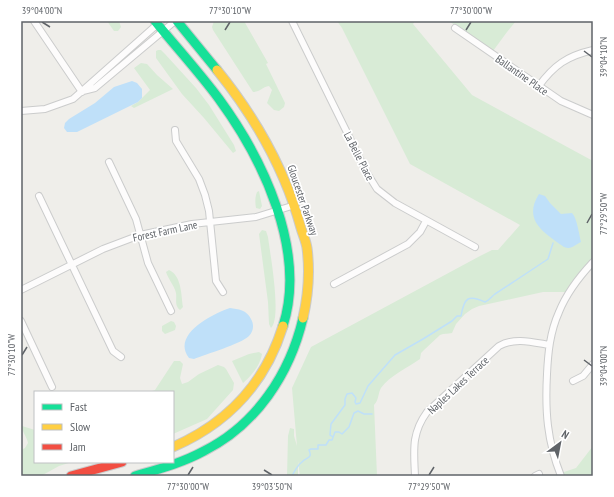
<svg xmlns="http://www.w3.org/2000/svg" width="614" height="497" font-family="'PT Sans Narrow',sans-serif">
	<rect width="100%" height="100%" fill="#efeeea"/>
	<!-- green -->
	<path fill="#d8ebd6" d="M107,21H119L121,27L118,31H114Z
		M214,21H244L268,63L266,64L285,103L284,107L279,111L274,110L267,103L272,90L269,86C262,87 260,92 253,92L213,30L212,27Z
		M337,21H415L413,24L472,95L593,161V267L581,281L572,292H543L479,306L472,309L465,314L456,324L452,333C448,334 444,333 440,335L424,350L421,353L420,359C409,367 389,376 381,388C378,393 379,400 374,405L377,476H300L298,461V476H287L288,436L290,428L294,429V436L297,446L292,388L311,347L480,256L492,250H498L520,225L410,164L342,28Z
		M449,21H516L507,32L493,51Z
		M158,50H161L165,54L196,88L209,105L234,145L236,151L233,153L204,118L182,94L156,58V51Z
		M141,63L147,64L157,75L173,89L134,108L131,106L138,102L150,90L134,68Z
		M259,191L262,206L260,209L256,208C255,202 255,197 257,192Z
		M262,230L266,231L268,237C270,253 282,318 271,328L269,324L268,302L259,234Z
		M169,270C182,276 181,295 183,307L180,310C174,305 177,300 176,293C174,285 168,279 166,272Z
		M171,321L174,322L176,326L175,330L165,334L162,331V326Z
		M259,352L262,354C260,366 252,375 243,383L232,361L249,354Z
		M174,361H180L183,364L180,378L182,384L188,382L199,374L218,365L224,367L226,369L234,383L233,390L207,419L173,434V392H150L155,390Z
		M22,426L35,430V462H72L59,466L41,476H21V450L25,448L28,443C27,437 22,432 22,426Z
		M593,446V476H552L576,468Z"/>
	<!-- water -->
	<path fill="#bfe0f9" d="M132,81L137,83L142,89V98L138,102L77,132H67L64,128L65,123L69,119L95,103L114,87Z
		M539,194L545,196L550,203L561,214L572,213C577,218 579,234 581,242C574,245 572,250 564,247C545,233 522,221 539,194Z
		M230,308C238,309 247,310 251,319C254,324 254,331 249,336C241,344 206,354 194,359L189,358C171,335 212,314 230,308Z"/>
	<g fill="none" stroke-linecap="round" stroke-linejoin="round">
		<!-- stream -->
		<path stroke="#bfe0f9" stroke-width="1.5" d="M333,437L330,435L331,424L345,405V399L347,394L352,393L356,398L355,402L356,404L360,403L368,386L395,355L423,339L452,321L457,316H461C464,298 468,294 485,302C490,300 491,297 495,294C512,283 530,271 548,259L553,243
			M292,476C294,472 298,465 302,462C306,457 313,459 309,450L311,449H318V445H326L329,440H332L335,432H339L342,434L349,427L354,413L358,411L364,414H372"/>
		<defs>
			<path id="street" d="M34,21L82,92
				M292,21L367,173L377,189L395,203L475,247
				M455,28L561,101L593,115
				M538,87C554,65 567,56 593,50
				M83,91L95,88L175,21
				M21,111L45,109L73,99L161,21
				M175,130L176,141L199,179L205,195L209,211L216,281L223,292
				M109,162L136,219L148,263L171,311
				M39,196L113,351L121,357
				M334,284L408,244L420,232L426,221
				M21,290L103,249L140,235L192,224L256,217L295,205
				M21,321L52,387
				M573,381L583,376L593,364
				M415,476C414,451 411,434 427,412L499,346C515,337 532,342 549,345
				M535,476L539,474
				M561,476C547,441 545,411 547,374C548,353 550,332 559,312C567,292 579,277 593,262"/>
			<path id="fast" d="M155,21C176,47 199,72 219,99C263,159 307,251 283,326
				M177,21L217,70
				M135,476C159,469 182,463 204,451C256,425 290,374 303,318"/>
			<path id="slow" d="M217,70C255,117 285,169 301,228C303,235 306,241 307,248C310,271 308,296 303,318
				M173,447C228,423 265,384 283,326"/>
			<path id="jam" d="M71,476L122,462"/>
		</defs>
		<!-- street casing -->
		<use href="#street" stroke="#cbcccc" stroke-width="8"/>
		<!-- fast casing -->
		<use href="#fast" stroke="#cacacb" stroke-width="11"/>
		<!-- slow casing -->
		<use href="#slow" stroke="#cacacb" stroke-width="11"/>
		<!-- jam casing -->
		<use href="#jam" stroke="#cacacb" stroke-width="11"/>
		<!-- street -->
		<use href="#street" stroke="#fdfcfc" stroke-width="6"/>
		<!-- fast -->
		<use href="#fast" stroke="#16e098" stroke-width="9"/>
		<!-- slow -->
		<use href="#slow" stroke="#ffcf43" stroke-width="9"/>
		<!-- jam -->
		<use href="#jam" stroke="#f24e42" stroke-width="9"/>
	</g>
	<!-- ticks -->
	<path fill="none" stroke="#5f6368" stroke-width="1.5" d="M42,22L50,27M225,30L230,22M466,30L471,22M584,51L592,57M587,223L592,214M22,355L27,347M584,360L592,366M264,470L272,475M188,475L193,467M429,475L434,467"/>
	<g text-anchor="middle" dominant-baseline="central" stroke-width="3.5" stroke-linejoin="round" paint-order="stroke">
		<!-- street labels -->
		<g font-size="11" fill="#5f6368" stroke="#fff">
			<text transform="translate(522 75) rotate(35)">Ballantine Place</text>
			<text transform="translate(359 156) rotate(63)">La Belle Place</text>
			<text transform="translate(303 200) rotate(71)">Gloucester Parkway</text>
			<text transform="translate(165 231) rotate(-12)">Forest Farm Lane</text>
			<text transform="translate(458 385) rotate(-43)">Naples Lakes Terrace</text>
		</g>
	</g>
	<!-- border -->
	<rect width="614" height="497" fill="none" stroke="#ffffff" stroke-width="44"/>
	<!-- legend -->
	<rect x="34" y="391" width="140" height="72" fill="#ffffff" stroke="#bfc1c3"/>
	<rect x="42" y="404" width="20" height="6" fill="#16e098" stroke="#bfc1c3"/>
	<text x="70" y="411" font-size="12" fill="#5f6368">Fast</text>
	<rect x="42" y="424" width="20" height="6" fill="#ffcf43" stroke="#bfc1c3"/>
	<text x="70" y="431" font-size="12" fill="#5f6368">Slow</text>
	<rect x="42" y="444" width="20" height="6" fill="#f24e42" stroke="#bfc1c3"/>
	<text x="70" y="451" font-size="12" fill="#5f6368">Jam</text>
	<!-- north arrow -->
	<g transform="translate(560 443) rotate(32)" stroke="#ffffff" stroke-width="3" paint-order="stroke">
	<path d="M0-3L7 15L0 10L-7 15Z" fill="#5f6368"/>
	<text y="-6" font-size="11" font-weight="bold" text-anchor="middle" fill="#5f6368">N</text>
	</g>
	<rect x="22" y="22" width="570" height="453" fill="none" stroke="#5f6368" stroke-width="1.5"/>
	<g font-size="10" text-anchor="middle" fill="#5f6368">
		<text x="42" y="14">39°04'00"N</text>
		<text x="230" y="14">77°30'10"W</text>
		<text x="471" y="14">77°30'00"W</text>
		<text transform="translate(603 57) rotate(-90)" y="4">39°04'10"N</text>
		<text transform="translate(603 214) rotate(-90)" y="4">77°29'50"W</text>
		<text transform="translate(11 355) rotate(-90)" y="4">77°30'10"W</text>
		<text transform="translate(603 366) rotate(-90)" y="4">39°04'00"N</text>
		<text x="188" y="490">77°30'00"W</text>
		<text x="272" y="490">39°03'50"N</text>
		<text x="429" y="490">77°29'50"W</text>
	</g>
</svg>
